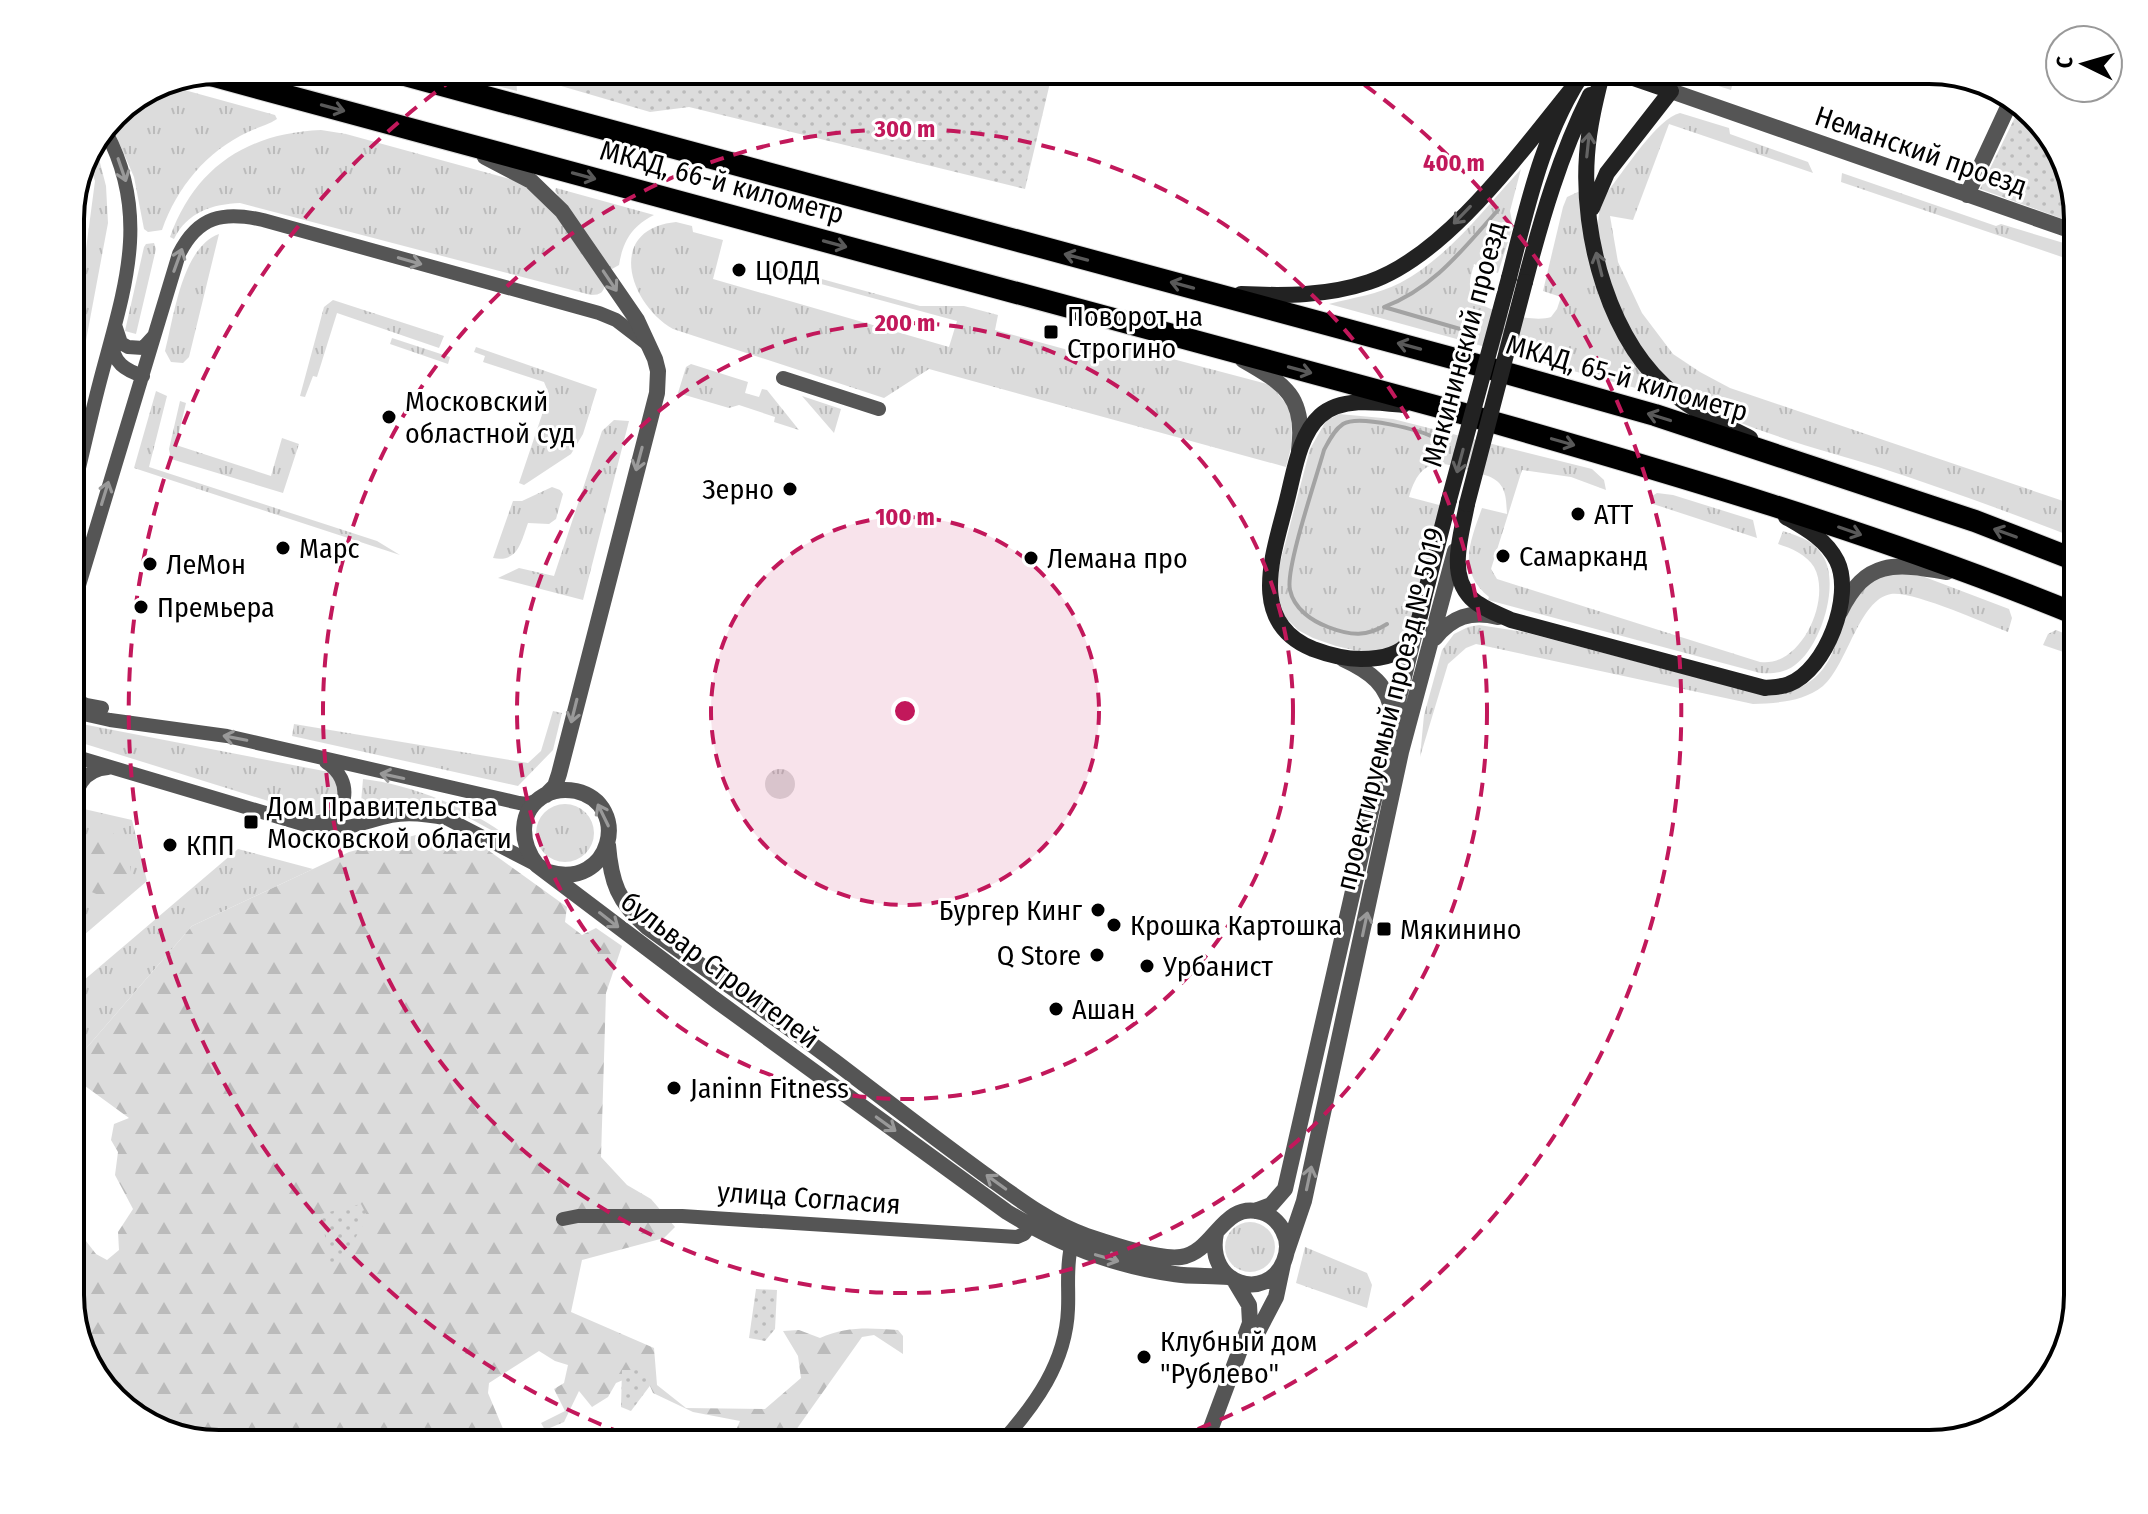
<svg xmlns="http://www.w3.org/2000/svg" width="2148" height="1514" font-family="'Fira Sans Condensed',sans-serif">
	<defs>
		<pattern id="grass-tufts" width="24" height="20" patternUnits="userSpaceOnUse" patternTransform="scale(2)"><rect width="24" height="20" fill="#dcdcdc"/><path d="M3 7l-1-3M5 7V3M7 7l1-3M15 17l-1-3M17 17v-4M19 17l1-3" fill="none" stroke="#bbb"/></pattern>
		<pattern id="forest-firs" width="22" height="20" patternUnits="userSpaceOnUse" patternTransform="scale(2)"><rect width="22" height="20" fill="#dcdcdc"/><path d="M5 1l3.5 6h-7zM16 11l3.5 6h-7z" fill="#bbb"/></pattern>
		<pattern id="park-dots" width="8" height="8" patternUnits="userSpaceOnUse" patternTransform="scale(2)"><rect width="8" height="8" fill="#dcdcdc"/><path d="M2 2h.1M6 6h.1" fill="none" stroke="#bbb" stroke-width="1.8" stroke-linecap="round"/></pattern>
	</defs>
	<rect width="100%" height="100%" fill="#fff"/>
	<!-- grass -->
	<path fill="url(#grass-tufts)" d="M437,70H509L516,77L517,91Z
		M159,83L275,115L277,119C268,125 258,127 248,132C207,151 177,187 162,230L148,232L144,229L134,177L110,122L114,113Z
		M1680,113L1729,128L1730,134L1808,162L1813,173L1669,124L1633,220L1610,216L1618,262L1642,313L1673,354L1700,372L1730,388L2078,506V539C2012,513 1945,489 1878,467C1818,448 1716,424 1670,383C1639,355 1620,314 1608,274C1599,244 1590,214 1611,187C1627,167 1657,119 1680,113Z
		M321,130L346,134L517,181L547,199L605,283C604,292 601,295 591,295L240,203C213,204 187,212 174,239L170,237C195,167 248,133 321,130Z
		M97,151L106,186L108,223L70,426V370L95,181L90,166Z
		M1521,169L1510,211L1513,226L1498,273L1474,264C1471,276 1467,285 1473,296C1481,312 1535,323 1551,317L1557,309L1561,297L1543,291L1563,207L1567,197L1580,191C1592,275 1599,334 1665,396L1329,304C1352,298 1379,294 1400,283C1449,257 1484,209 1521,169Z
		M1842,173L1996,226L2001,224L2067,244L2062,257L1841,182Z
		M556,188L654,215C632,226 623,241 619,265L612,269L608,267L555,191Z
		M676,222L692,226L693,232L723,240L713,279L949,347L957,321L777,272L778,267L920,306H964L998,315L995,330L1079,353L1084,340L1116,344L1271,385L1291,410L1292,444L1286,467L929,369L884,398L673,329C628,303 606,229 676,222Z
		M219,234L189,357L183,363L171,362L165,351C174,317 182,247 219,234Z
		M154,243L156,249L136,334L125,331L144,247L146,244Z
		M333,300L444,336L439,348L337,313L317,377L313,376L305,397L300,396L324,307Z
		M392,338L450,357L448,364L390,344Z
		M476,347L597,389L583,434L571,454L524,485L519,483L549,394L544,382L483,362L485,356L474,352Z
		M691,364L748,382L745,393L759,397L762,389L767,390L799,430L774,422L775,417L739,405L729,408L678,393L686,367Z
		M156,391L167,396L149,467L377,541L400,555L134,468Z
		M802,396L841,409L834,433Z
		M180,401L186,403L176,445L271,476L282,438L299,444L283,493L171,459L169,449Z
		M1339,414L1393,419L1592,469L1604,480L1606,490L1571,477L1522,470L1491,569L1497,579L1760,662C1801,668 1832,599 1814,567C1807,555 1791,548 1778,544L1783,531C1797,536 1811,539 1820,552C1843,579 1821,647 1795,665C1785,673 1772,674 1760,673L1488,600L1489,597C1457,571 1470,542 1482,508L1507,514C1506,496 1506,483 1488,476C1450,466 1423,447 1409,497L1443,506L1406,637L1395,647L1381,651L1362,652L1336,646L1313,638L1298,630L1286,618L1279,606L1277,575L1310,449L1326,421Z
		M614,420L629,421L583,600L498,578L519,568L554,576L602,431Z
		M552,487L560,490L563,494L556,519L549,524L528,523C521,542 518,563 493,558L513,501H522Z
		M1657,493L1673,495L1753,520L1757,538L1650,503L1652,496Z
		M1892,573L1922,576L2009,609L2012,618L2008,632C1983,623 1914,591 1891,594C1859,599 1847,666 1823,686C1803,702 1777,703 1753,704L1476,644L1466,648L1448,664L1420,757L1424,715L1442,650L1454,634L1468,627L1479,625L1524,632L1756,693C1768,692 1782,694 1793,690C1850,671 1832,604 1868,581C1875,577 1884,575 1892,573Z
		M2056,630L2078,639V657L2043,645L2048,634Z
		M553,711L562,713L553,750L518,786L292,736L294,724L528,763L541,751Z
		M82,724L329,772C348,791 338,817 310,814L82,743L76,733Z
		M765 784a15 15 0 1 1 30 0a15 15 0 1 1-30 0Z
		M363,779C409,784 474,809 509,838C474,824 452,801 409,803C393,804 375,815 360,814Z
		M536 833a29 29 0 1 1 58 0a29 29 0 1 1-58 0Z
		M84,809L132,820L147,881L70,947V864Z
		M238,849L313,869L192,926L70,1067V992Z
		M1225 1247a25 25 0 1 1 50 0a25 25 0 1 1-50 0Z
		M1305,1247L1367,1273L1372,1285L1367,1308L1296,1283Z"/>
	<!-- forest -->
	<path fill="url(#forest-firs)" d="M99,833H112L123,838L127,843L132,879L124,894L106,898L82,888L80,882C87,866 88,846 99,833Z
		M420,834L462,838L481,845L567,907L565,922L582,935L596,928L622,946L606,993L601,1157L627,1185L651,1199L675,1227L664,1238L582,1260L571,1312L654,1348L657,1385L686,1408L765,1409L801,1378L798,1356L783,1331L799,1330L820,1338C846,1326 870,1328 898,1330L903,1336V1354L874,1335L862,1337L786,1444H730L740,1421L693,1412L653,1393L647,1379L635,1375L616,1383L608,1397L592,1407L579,1391L564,1422L545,1430L541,1423L565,1411L554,1389L564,1383L568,1365L555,1361L539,1351L489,1383L488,1393L509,1443L498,1437L481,1444H219L136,1419L90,1369L70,1305V1185C81,1198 79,1216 79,1232L96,1254L107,1260L119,1250L118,1232L133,1209L115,1175L118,1152L111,1140L114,1124L129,1118L70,1075V1067L192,926L349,852Z"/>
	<!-- park -->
	<path fill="url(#park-dots)" d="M528,70H1053L1025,189L689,107L650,112L527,76Z
		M1697,70H1708L1734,78L1731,90L1694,78Z
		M2021,105L2062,152L2073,197L2063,219L1980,189Z
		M361,1204L368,1218L341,1260L330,1264L321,1214Z
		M756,1289L777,1290L775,1329L765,1341L749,1338Z
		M622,1370H648L652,1383L631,1411L621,1407Z"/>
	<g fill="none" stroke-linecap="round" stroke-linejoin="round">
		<!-- stream -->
		<path stroke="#a3a3a3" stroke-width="4" d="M591,79L594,70
			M1467,331L1384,307C1434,288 1463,249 1498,210
			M1387,624C1367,637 1351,636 1328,627C1312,621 1294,609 1290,590C1285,569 1317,476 1324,450C1329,441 1334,430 1343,424C1359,414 1421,430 1437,439"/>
		<defs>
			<path id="trunk" d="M386,70L1474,364L1655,415L1975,521L2078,561
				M203,73L1461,413C1669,472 1878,533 2078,615"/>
		</defs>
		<!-- trunk casing -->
		<use href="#trunk" stroke="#dbdbdb" stroke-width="24"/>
		<!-- minor -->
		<path stroke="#555" stroke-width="14" d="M115,325L121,343L128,347L143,348L154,336
			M112,342C113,363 125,370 143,376
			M783,378L879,409
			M70,506C80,465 89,423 100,381C123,293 152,218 106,132
			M70,615L179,254C198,216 223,211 263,220L599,313L616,320L646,343
			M70,697L86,705L102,708
			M70,711L110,720L227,736L519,803L527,804L538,800
			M70,755L316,828C344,832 364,822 391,816C410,812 429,815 448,819L537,865
			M70,815C76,792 80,770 108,768
			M313,823C349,820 355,780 326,762
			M563,1219L578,1216H682L1017,1237L1024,1234L1036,1218
			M1000,1444C1035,1405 1066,1363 1068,1309C1069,1288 1066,1268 1071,1247"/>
		<!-- tertiary -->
		<path stroke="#555" stroke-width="16" d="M1671,91L2078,233
			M485,157L531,181L562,211L637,320L655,359L658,371L657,393L559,774L555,786L546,795
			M1967,195L2013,96
			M1243,360C1285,384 1306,397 1299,450
			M1840,612C1866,559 1894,563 1947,572
			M1435,638C1452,617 1471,610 1498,617
			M1343,659C1369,671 1390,685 1392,716
			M608,845C611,882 618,902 647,927C709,972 773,1015 834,1061C884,1099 933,1137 984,1174C1016,1197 1049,1223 1087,1236C1111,1244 1157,1260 1181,1257C1215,1252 1222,1201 1261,1212C1270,1215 1279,1222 1283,1231C1288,1240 1288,1251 1284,1261C1267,1303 1205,1285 1216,1233
			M548,872C612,891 632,804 576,791C566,789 554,790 545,795C517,811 520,843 537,865L717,1001L1007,1212C1059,1244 1114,1266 1174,1274C1192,1277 1211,1275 1229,1277
			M1255,1211L1271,1205L1285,1189L1371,812L1415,632
			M1287,1251L1304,1201L1401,752L1455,551
			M1251,1345L1276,1297L1283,1264
			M1205,1444L1250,1323L1249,1305L1234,1280"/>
		<!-- secondary -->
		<path stroke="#222" stroke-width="16" d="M1603,70C1596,98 1589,126 1587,155C1581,236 1609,343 1675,395C1697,413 1725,425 1750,438
			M1592,208L1607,173L1671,91L1610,70
			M1509,278C1527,207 1543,131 1585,70
			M1525,282C1542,217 1560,155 1590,95
			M1241,294C1285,296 1327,296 1369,282C1449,255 1526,144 1579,80
			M1403,405C1377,402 1341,397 1320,416C1299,435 1294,473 1287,500C1274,553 1246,622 1313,649C1329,655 1344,659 1361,659C1378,659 1400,656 1410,641C1419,628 1421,609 1425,594C1433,563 1441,531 1449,500
			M1467,504C1462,533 1447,574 1471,598C1481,608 1498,614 1511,620L1765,688C1773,687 1782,687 1789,684C1826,670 1854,596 1837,561C1826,539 1805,528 1786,517"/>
		<!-- trunk -->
		<use href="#trunk" stroke="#000" stroke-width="22"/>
		<!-- secondary-bridge -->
		<path stroke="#222" stroke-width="16" d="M1449,500L1509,278
			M1467,504L1525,282"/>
	</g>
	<!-- one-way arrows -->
	<defs><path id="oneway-shaft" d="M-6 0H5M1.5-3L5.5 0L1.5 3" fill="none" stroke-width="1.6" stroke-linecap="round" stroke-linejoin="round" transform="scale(2)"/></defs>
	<g stroke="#595959">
		<use href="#oneway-shaft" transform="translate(333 108) rotate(15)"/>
		<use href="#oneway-shaft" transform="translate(584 176) rotate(15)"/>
		<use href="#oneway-shaft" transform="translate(835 244) rotate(15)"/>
		<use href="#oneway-shaft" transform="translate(1076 257) rotate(-165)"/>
		<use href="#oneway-shaft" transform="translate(1182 285) rotate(-165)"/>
		<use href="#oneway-shaft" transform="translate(1409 346) rotate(-165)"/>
		<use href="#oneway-shaft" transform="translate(1300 370) rotate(15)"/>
		<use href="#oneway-shaft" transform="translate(1659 417) rotate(-163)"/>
		<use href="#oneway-shaft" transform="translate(1563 442) rotate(16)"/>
		<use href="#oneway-shaft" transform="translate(1850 531) rotate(19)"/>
		<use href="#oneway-shaft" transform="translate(2005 533) rotate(-160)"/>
	</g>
	<g stroke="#646464">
		<use href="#oneway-shaft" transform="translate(1588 145) rotate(-84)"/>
		<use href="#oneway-shaft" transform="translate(1462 215) rotate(134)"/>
		<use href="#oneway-shaft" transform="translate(1599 264) rotate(-104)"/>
		<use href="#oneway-shaft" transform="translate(1460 461) rotate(105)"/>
	</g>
	<g stroke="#999">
		<use href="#oneway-shaft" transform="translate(122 170) rotate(71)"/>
		<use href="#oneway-shaft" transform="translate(178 260) rotate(-70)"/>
		<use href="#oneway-shaft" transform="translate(410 261) rotate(16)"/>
		<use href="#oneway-shaft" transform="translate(610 281) rotate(56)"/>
		<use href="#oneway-shaft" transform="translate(639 459) rotate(105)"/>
		<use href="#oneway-shaft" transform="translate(105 493) rotate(-73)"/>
		<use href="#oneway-shaft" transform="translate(574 711) rotate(104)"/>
		<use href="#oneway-shaft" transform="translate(235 738) rotate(-169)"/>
		<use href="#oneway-shaft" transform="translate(392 776) rotate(-168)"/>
		<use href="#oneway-shaft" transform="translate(603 815) rotate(-116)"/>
		<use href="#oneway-shaft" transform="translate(609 920) rotate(38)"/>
		<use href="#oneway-shaft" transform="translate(1365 924) rotate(-78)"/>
		<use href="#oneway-shaft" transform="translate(886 1124) rotate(36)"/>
		<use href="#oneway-shaft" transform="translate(1309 1178) rotate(-78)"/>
		<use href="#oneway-shaft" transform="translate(996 1182) rotate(-144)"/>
		<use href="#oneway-shaft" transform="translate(1107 1258) rotate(16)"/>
	</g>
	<!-- distance rings -->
	<circle cx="905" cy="711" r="194" fill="#c2185b" fill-opacity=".12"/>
	<g fill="none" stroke="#c2185b" stroke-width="4" stroke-dasharray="14 10">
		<circle cx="905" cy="711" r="194"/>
		<circle cx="905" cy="711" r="388"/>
		<circle cx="905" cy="711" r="582"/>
		<path d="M646 1442A776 776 0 0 1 465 71M1345 71A776 776 0 0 1 1164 1442"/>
	</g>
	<!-- markers -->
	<g fill="#000" stroke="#fff" stroke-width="3">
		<circle cx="739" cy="270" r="8"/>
		<rect x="1043" y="324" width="16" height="16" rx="4"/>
		<circle cx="389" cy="417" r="8"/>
		<circle cx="790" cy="489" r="8"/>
		<circle cx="1578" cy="514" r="8"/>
		<circle cx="283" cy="548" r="8"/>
		<circle cx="1503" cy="556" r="8"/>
		<circle cx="1031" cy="558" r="8"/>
		<circle cx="150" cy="564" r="8"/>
		<circle cx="141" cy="607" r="8"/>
		<rect x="243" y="814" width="16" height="16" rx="4"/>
		<circle cx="170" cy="845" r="8"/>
		<circle cx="1098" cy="910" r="8"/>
		<circle cx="1114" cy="925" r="8"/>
		<rect x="1376" y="921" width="16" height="16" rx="4"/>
		<circle cx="1097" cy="955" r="8"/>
		<circle cx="1147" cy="966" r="8"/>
		<circle cx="1056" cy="1009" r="8"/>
		<circle cx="674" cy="1088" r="8"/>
		<circle cx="1144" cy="1357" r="8"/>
	</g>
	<g text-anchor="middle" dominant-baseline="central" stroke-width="6" stroke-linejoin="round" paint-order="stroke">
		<!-- street labels -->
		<g font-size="28" fill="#000" stroke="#fff">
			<text transform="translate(1921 151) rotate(19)">Неманский проезд</text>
			<text transform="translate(722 182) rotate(15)">МКАД, 66-й километр</text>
			<text transform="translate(1464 344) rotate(-75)">Мякининский проезд</text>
			<text transform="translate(1627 378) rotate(16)">МКАД, 65-й километр</text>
			<text transform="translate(1390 709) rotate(-76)">проектируемый проезд № 5019</text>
			<text transform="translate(720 970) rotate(37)">бульвар Строителей</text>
			<text transform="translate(809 1198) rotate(4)">улица Согласия</text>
		</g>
		<!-- poi labels -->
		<g font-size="28" fill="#000" stroke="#fff" text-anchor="start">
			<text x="755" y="270">ЦОДД</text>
			<text x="1067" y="316">Поворот на<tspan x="1067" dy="32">Строгино</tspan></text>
			<text x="405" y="401">Московский<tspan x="405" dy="32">областной суд</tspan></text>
			<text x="774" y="489" text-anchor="end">Зерно</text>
			<text x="1594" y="514">АТТ</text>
			<text x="299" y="548">Марс</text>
			<text x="1519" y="556">Самарканд</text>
			<text x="1047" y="558">Лемана про</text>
			<text x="166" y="564">ЛеМон</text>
			<text x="157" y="607">Премьера</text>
			<text x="267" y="806">Дом Правительства<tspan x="267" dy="32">Московской области</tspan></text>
			<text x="186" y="845">КПП</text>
			<text x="1082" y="910" text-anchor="end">Бургер Кинг</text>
			<text x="1130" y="925">Крошка Картошка</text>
			<text x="1400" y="929">Мякинино</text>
			<text x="1081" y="955" text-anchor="end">Q Store</text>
			<text x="1163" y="966">Урбанист</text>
			<text x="1072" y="1009">Ашан</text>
			<text x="690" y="1088">Janinn Fitness</text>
			<text x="1160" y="1341">Клубный дом<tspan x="1160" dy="32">"Рублево"</tspan></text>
		</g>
	</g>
	<!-- crop -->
	<path d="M0 0H2148V1514H0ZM219 84H1929A135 135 0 0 1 2064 219V1295A135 135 0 0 1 1929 1430H219A135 135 0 0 1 84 1295V219A135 135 0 0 1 219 84Z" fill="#fff" fill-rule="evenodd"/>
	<path fill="none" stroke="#000" stroke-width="4" d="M219 84H1929A135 135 0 0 1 2064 219V1295A135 135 0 0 1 1929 1430H219A135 135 0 0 1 84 1295V219A135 135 0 0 1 219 84Z"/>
	<circle cx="905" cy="711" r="12" fill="#c2185b" stroke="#fff" stroke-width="4"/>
	<g font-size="24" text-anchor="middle" font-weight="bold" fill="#c2185b" stroke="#fff" stroke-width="6" stroke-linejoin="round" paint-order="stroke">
		<text x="905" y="137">300 m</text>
		<text x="1454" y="171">400 m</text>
		<text x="905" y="331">200 m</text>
		<text x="905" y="525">100 m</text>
	</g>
	<!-- north arrow -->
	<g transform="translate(2084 64) rotate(275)"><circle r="38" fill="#ffffff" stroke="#999999" stroke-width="2"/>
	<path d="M0-6L14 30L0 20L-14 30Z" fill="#000000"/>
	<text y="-12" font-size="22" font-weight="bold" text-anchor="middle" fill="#000000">С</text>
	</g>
</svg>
